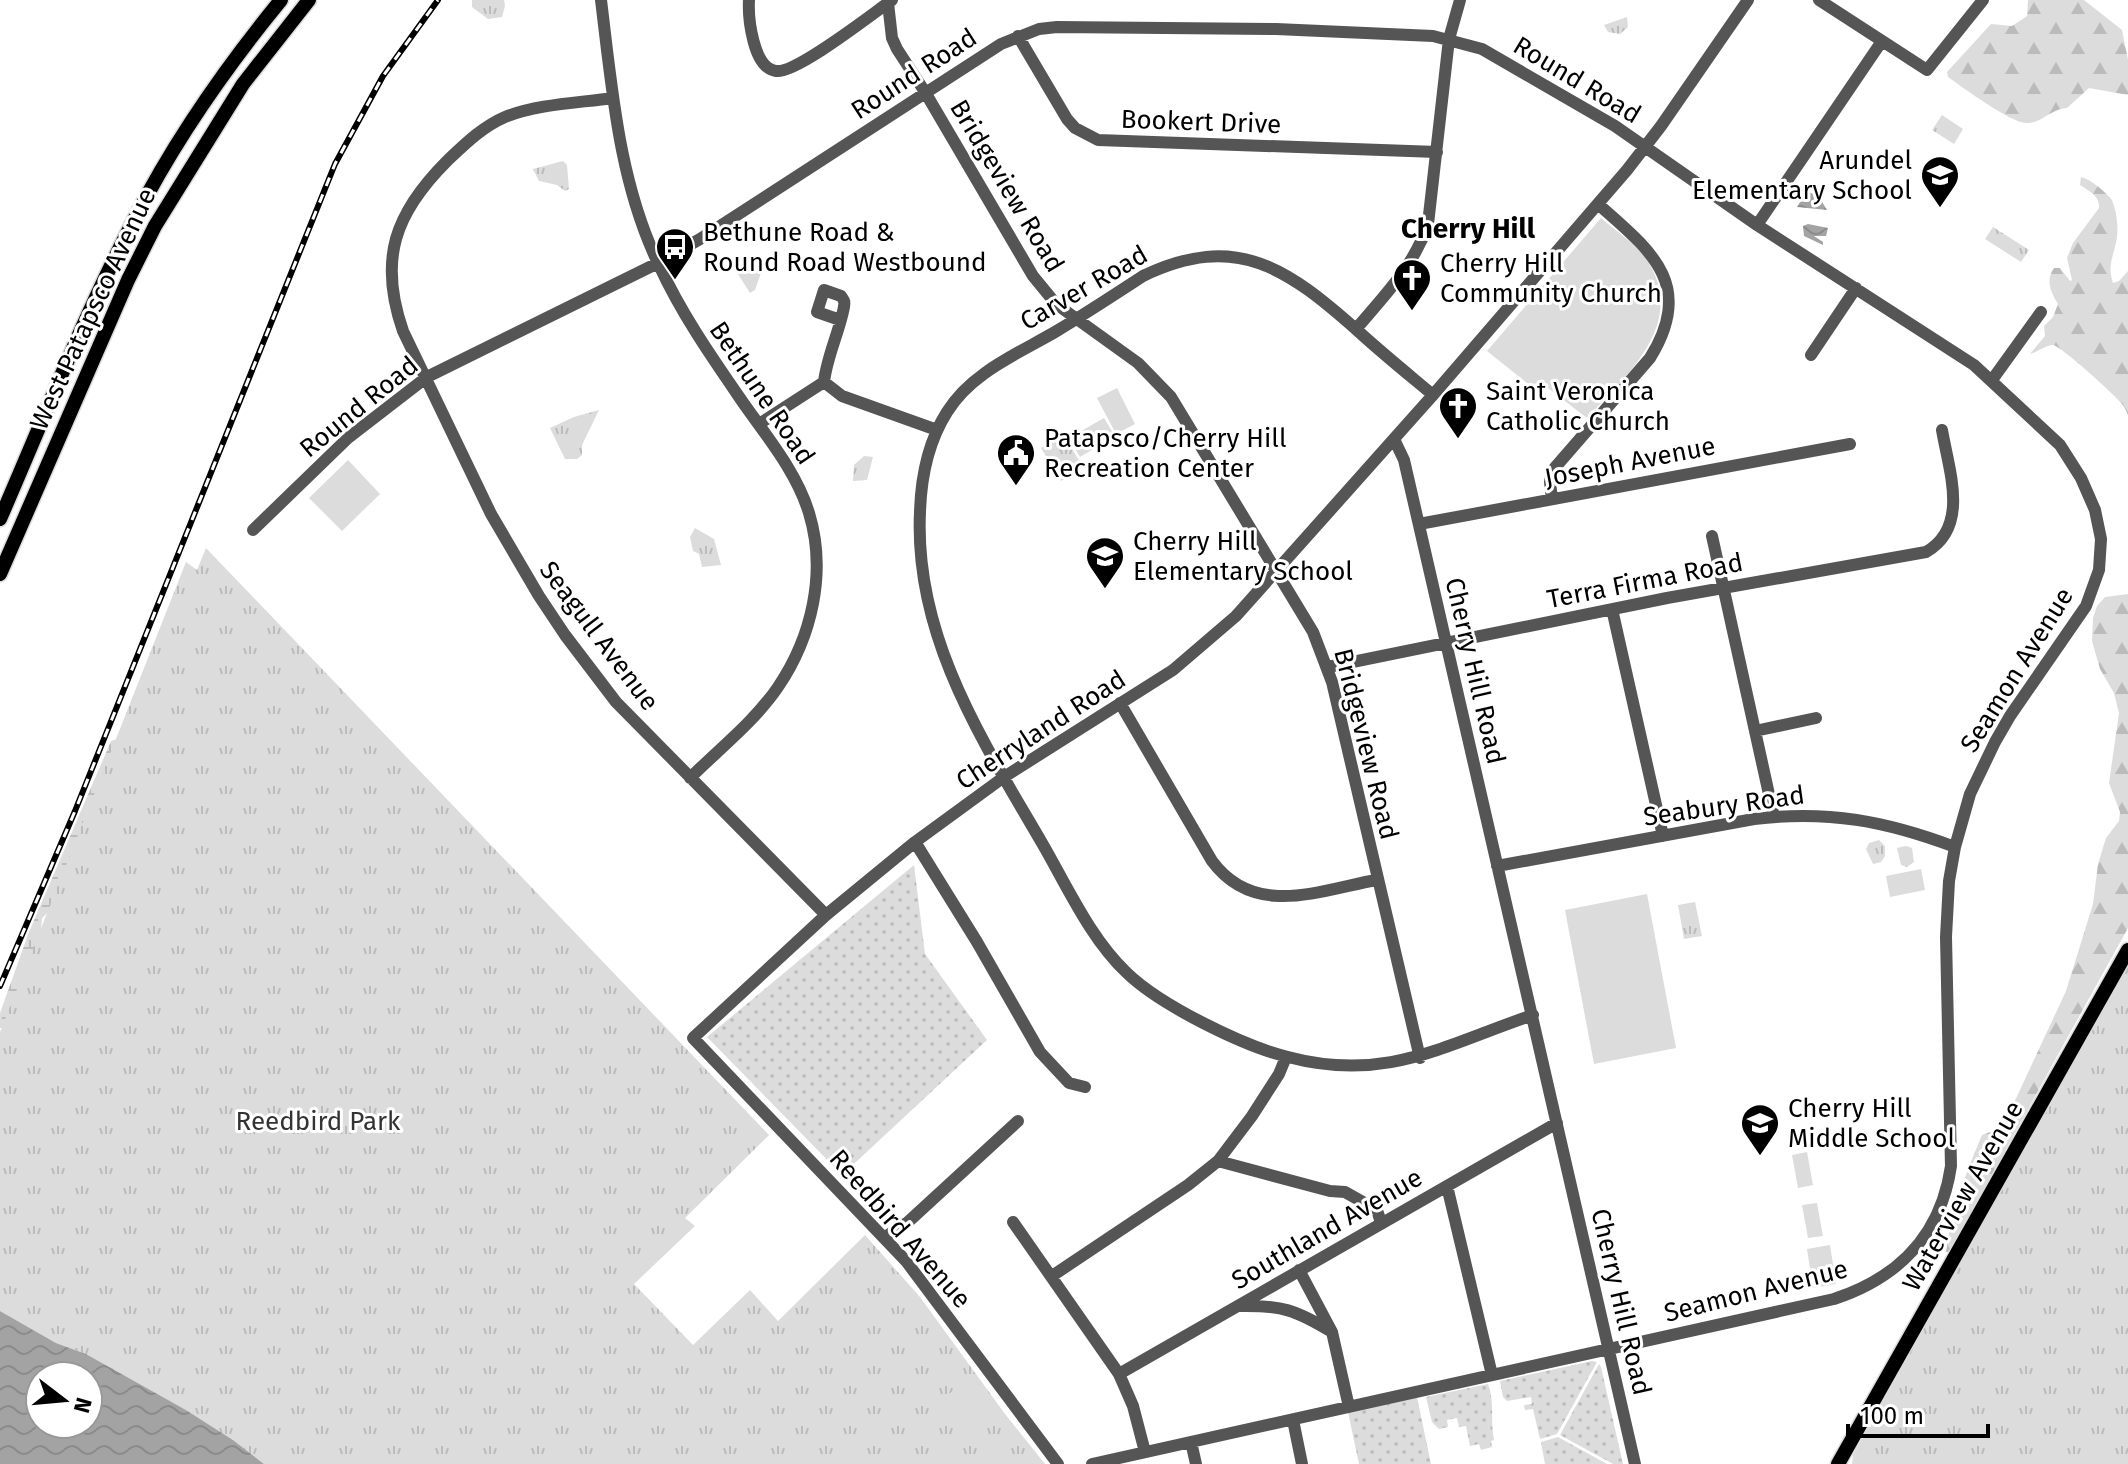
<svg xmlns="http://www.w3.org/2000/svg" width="2128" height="1464" font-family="'Fira Sans',sans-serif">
	<defs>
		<pattern id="grass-dots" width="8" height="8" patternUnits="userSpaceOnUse" patternTransform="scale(2)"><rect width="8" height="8" fill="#dcdcdc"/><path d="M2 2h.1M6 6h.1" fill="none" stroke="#bbb" stroke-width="1.8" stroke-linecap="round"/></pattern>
		<pattern id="forest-firs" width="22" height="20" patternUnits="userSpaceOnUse" patternTransform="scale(2)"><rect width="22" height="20" fill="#dcdcdc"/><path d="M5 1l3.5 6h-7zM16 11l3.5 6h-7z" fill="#bbb"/></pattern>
		<pattern id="wetland-marsh" width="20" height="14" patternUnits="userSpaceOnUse" patternTransform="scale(2)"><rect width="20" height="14" fill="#dcdcdc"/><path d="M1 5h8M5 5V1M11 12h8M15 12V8" fill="none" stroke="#bbb"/></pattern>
		<pattern id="park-tufts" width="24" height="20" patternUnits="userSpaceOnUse" patternTransform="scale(2)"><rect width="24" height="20" fill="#dcdcdc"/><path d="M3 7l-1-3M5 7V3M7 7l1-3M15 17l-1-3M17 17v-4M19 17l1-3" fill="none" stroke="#bbb"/></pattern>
		<pattern id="water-waves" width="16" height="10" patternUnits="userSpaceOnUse" patternTransform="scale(2)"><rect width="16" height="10" fill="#a3a3a3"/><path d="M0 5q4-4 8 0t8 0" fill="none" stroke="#8b8b8b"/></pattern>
	</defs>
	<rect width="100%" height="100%" fill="#fff"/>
	<!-- grass -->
	<path fill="url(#grass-dots)" d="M914,865L925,954L987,1040L842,1175L707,1037Z
		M1592,1361L1597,1362L1557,1434L1540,1439L1533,1409L1525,1410L1524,1405L1532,1404L1531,1397L1507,1401L1503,1397L1500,1381Z
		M1599,1364L1601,1367L1623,1464H1613L1560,1435Z
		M1488,1384C1495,1402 1490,1421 1494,1440L1491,1441L1492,1447L1481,1450L1479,1444L1470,1446L1466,1426L1459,1427L1457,1418L1447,1420L1448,1427L1439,1429L1432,1422L1426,1397Z
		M1417,1397L1431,1464H1359L1348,1412Z
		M1558,1437L1607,1464H1545L1541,1442Z"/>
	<!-- forest -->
	<path fill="url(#forest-firs)" d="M2028,0H2084L2122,30L2128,60V95L2089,88L2067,108C2052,108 2041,124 2026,123C2011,123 1962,87 1948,77L1947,72L1991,24L2012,26L2027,16Z
		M2081,177C2092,180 2104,191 2112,200C2128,246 2103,254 2113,283L2119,281L2128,271V415C2126,411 2125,407 2122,404C2115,395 2061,346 2053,345C2046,345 2035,353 2030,354L2045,336L2044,326L2053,317L2058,304C2051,292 2045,281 2054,268H2060L2070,281L2072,280L2067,258L2073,243L2099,208C2100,196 2089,191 2080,185Z
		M2128,594V928L1949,1252H1946C1951,1210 1966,1173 1982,1135L1990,1132L1998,1135L2005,1131L2012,1107L2066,991L2093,904L2098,864L2106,838L2119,821L2120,812L2109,783L2119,713L2114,693L2100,669L2092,641L2093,618L2097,606L2105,597Z"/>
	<!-- wetland -->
	<path fill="url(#wetland-marsh)" d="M117,739L52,909L42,918L41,930L4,1028H0V1013L29,932L111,741Z"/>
	<!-- park -->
	<path fill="url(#park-tufts)" d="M472,0H504L505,6L502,17L488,19L472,7Z
		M1627,17L1628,27L1620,34L1608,32L1604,25Z
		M1942,115L1963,129L1954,144L1932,130Z
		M563,161L567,165L569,189L565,191L557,185L539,181L533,169Z
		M1993,227L2029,250L2021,262L1985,239Z
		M744,263L761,273L755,290L750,293L734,268Z
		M599,410L582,445V455L577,459H565L550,428L574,417Z
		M1063,434L1083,467L1061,481L1041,448Z
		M864,456L873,457L867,480L853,481L854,465Z
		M695,528L714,539L721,565L702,567L699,554L693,551L690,537Z
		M206,548L769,1135L685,1218L695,1226L634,1284L693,1345L750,1290L778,1321L865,1235L920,1297L1005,1414L1045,1464H264L233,1440L186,1410L86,1354L56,1343L0,1311V1032L186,562L197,570Z
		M1879,840L1885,846V856L1881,862L1873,864L1866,849L1869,843Z
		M1906,846L1912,848L1914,862L1907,867L1901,865L1897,848Z
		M1695,902L1702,936L1684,939L1678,905Z
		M2128,961V1464H1852L1853,1455Z"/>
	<!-- garden -->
	<path fill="#dcdcdc" d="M1601,218C1616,231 1636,244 1647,260C1688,324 1627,375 1587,418L1544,385L1538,392L1487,351Z
		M1117,388L1135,424L1116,434L1097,398Z
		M1104,418L1115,436L1080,457L1069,438Z
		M348,460L380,494L342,531L309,498Z
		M1921,869L1925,890L1890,897L1886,876Z
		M1647,894L1676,1048L1594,1064L1565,910Z
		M1807,1152L1813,1185L1798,1188L1792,1155Z
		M1817,1203L1823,1236L1808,1238L1802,1205Z
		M1830,1245L1836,1284L1813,1288L1807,1249Z
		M974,1374L1004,1414L975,1436L945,1397Z"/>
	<!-- water -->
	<path fill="url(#water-waves)" fill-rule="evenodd" d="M1807,191L1819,197L1827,210L1797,207Z
		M1808,224L1828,228L1826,236H1814L1823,242V245L1804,236L1803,226Z
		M0,1311L56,1343L86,1354L186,1410L233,1440L264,1464H0ZM40,1376H88V1424H40Z"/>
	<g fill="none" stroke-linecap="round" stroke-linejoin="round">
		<defs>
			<path id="major" d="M0,519C44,418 84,315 135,218C175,140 226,67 281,0
				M0,574L128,280L155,226L243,84L309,0
				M1838,1464L2128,950"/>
		</defs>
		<!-- major casing -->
		<use href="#major" stroke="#dbdbdb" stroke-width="17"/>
		<!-- minor -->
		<path stroke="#555" stroke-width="12" d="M601,0C612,89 619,183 659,265C682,315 713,359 744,404C768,438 797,473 809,513C827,572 812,637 778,687C755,721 719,749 690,778
			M749,0C748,18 753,68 776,71C796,74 872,14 892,0
			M1819,0L1927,70L1983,0
			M888,3L892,38L897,49L925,92L1033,276L1056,304L1138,363L1171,397L1313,632L1332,682L1420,1058
			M1018,36L1067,119L1075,128L1098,140L1437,152
			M613,98C578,103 538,104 505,117C482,127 465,144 447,161C395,213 378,259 403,331L491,514L539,596L565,635L616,702L826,915
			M1757,225L1882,41
			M1356,329C1384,296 1414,266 1428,224L1449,39L1460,0
			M1811,355L1856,288
			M1992,380L2041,312
			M824,382C827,356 839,333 844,307C845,300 844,301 841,296L824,290L817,312L840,320
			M824,382L842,396L937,430
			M1433,395C1408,374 1382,353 1358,331C1288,269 1237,231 1143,276C1114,295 1085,314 1055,332C1017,354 971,373 947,412C928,442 921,478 920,512C914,636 982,740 1042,843C1067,886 1090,938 1127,973C1160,1005 1243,1046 1288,1057C1386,1083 1444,1045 1533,1015
			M759,424L824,382
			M1394,439L1404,460L1635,1464
			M1552,499L1550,482L1552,471L1650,358C1696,284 1650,250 1598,204
			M1419,524L1850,444
			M253,530L348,438L427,377L658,263L700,239L1001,44L1039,29L1057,27L1276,29L1433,36L1482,49L1615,126L1757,225L1974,365L2060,445L2081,478L2095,510L2101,539L2099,570L2086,606L2010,716L1995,742L1970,794L1955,847L1949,881L1946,937L1951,1166C1941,1235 1898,1278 1834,1299L1092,1464
			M1712,536L1774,817
			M1612,609L1663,836
			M1328,667L1667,598L1926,552C1970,527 1949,471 1942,430
			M1120,703L1212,861C1254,918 1318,891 1376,880
			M1755,731L1816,718
			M915,842L977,942L1040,1052L1069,1083L1085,1087
			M1497,866L1754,819C1828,810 1886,821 1955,847
			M1218,1161L1330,1191L1345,1192L1377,1210L1381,1223
			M1447,1186L1492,1375
			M1013,1222L1119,1374L1133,1406L1145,1452
			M885,1237L908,1222L1018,1121
			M1299,1270L1332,1332L1349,1407
			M1052,1276L1188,1185L1218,1161L1252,1116L1279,1074L1286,1057
			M1238,1306C1282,1305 1296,1310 1332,1332
			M1119,1374L1557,1123
			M1293,1420L1302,1464
			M1191,1442L1196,1464
			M1058,1464L906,1261L693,1038L826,915L915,842L1004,777L1173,670L1236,616L1433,395L1627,170L1661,126L1748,0"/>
		<!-- major -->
		<use href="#major" stroke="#000" stroke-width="14"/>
		<defs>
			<path id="rail" d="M0,986L75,811L335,164L383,76L438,0"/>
		</defs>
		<!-- rail casing -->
		<use href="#rail" stroke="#000" stroke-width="6"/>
		<!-- rail -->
		<use href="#rail" stroke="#fff" stroke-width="3" stroke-dasharray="9" stroke-linecap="butt"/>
	</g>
	<!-- icons -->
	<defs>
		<symbol id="school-pin" viewBox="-11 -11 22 30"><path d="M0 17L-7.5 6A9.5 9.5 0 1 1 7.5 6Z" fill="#000" stroke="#fff"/><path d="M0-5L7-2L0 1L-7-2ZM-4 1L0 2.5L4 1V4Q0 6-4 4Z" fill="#fff"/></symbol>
		<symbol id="bus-pin" viewBox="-11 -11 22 30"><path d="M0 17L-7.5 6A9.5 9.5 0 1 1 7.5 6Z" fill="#000" stroke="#fff"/><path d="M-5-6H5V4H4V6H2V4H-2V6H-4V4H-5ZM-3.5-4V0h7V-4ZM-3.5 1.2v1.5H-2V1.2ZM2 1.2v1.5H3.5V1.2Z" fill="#fff"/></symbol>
		<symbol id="church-pin" viewBox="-11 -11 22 30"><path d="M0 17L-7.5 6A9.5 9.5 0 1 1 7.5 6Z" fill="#000" stroke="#fff"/><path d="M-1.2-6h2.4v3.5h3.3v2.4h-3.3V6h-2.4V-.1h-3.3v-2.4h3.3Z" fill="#fff"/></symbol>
		<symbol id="civic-pin" viewBox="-11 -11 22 30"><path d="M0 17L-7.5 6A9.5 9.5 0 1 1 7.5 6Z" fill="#000" stroke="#fff"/><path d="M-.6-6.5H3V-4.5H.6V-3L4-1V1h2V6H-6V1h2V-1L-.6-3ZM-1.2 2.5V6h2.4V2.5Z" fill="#fff"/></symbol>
	</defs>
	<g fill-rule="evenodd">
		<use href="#school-pin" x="1918" y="153" width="44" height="60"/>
		<use href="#bus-pin" x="653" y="225" width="44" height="60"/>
		<use href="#church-pin" x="1390" y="256" width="44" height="60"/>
		<use href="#church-pin" x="1436" y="384" width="44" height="60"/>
		<use href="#civic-pin" x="994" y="431" width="44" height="60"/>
		<use href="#school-pin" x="1083" y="534" width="44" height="60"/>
		<use href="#school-pin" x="1738" y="1101" width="44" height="60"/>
	</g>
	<g text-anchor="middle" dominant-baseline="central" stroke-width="6" stroke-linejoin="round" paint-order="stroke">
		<!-- street labels -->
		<g font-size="26" fill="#000" stroke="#fff">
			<text transform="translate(914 74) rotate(-33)">Round Road</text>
			<text transform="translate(1577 80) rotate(31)">Round Road</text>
			<text transform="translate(1201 122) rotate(2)">Bookert Drive</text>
			<text transform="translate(1007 186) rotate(59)">Bridgeview Road</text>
			<text transform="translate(1084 288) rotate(-30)">Carver Road</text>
			<text transform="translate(93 309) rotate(-65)">West Patapsco Avenue</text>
			<text transform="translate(762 393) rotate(56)">Bethune Road</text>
			<text transform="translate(359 407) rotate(-39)">Round Road</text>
			<text transform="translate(1630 462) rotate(-11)">Joseph Avenue</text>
			<text transform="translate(1645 581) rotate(-11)">Terra Firma Road</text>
			<text transform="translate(599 636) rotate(53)">Seagull Avenue</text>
			<text transform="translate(2017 670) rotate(-58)">Seamon Avenue</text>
			<text transform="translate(1475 671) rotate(77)">Cherry Hill Road</text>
			<text transform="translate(1041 730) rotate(-33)">Cherryland Road</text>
			<text transform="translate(1366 744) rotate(76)">Bridgeview Road</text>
			<text transform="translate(1724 806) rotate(-8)">Seabury Road</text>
			<text transform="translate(1963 1196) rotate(-60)">Waterview Avenue</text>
			<text transform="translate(900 1229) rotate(49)">Reedbird Avenue</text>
			<text transform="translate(1327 1229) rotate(-30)">Southland Avenue</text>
			<text transform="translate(1756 1291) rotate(-14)">Seamon Avenue</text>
			<text transform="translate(1621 1302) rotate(77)">Cherry Hill Road</text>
		</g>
		<!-- poi labels -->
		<g font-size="26" fill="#000" stroke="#fff" text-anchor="start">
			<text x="1912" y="160" text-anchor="end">Arundel<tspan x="1912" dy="30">Elementary School</tspan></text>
			<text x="703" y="232">Bethune Road &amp;<tspan x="703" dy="30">Round Road Westbound</tspan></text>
			<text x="1440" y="263">Cherry Hill<tspan x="1440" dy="30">Community Church</tspan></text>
			<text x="1486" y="391">Saint Veronica<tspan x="1486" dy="30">Catholic Church</tspan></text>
			<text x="1044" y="438">Patapsco/Cherry Hill<tspan x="1044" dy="30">Recreation Center</tspan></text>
			<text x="1133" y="541">Cherry Hill<tspan x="1133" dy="30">Elementary School</tspan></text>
			<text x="1788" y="1108">Cherry Hill<tspan x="1788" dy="30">Middle School</tspan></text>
		</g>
		<!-- park labels -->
		<g font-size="26" fill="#333" stroke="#fff">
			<text x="318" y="1121">Reedbird Park</text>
		</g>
		<!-- neighbourhood labels -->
		<g font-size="28" font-weight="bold" fill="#000" stroke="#fff">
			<text x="1468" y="228">Cherry Hill</text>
		</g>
	</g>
	<!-- north arrow -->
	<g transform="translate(64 1400) rotate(106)"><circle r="38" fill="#ffffff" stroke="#999999" stroke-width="2"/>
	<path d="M0-6L14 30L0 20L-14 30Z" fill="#000000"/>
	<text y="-12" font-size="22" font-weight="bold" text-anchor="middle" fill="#000000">N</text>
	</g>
	<!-- scale -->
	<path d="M1848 1424v12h140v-12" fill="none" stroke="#000000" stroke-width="4"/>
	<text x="1860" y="1424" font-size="24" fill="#000000" stroke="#ffffff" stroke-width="6" paint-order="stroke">100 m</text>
</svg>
